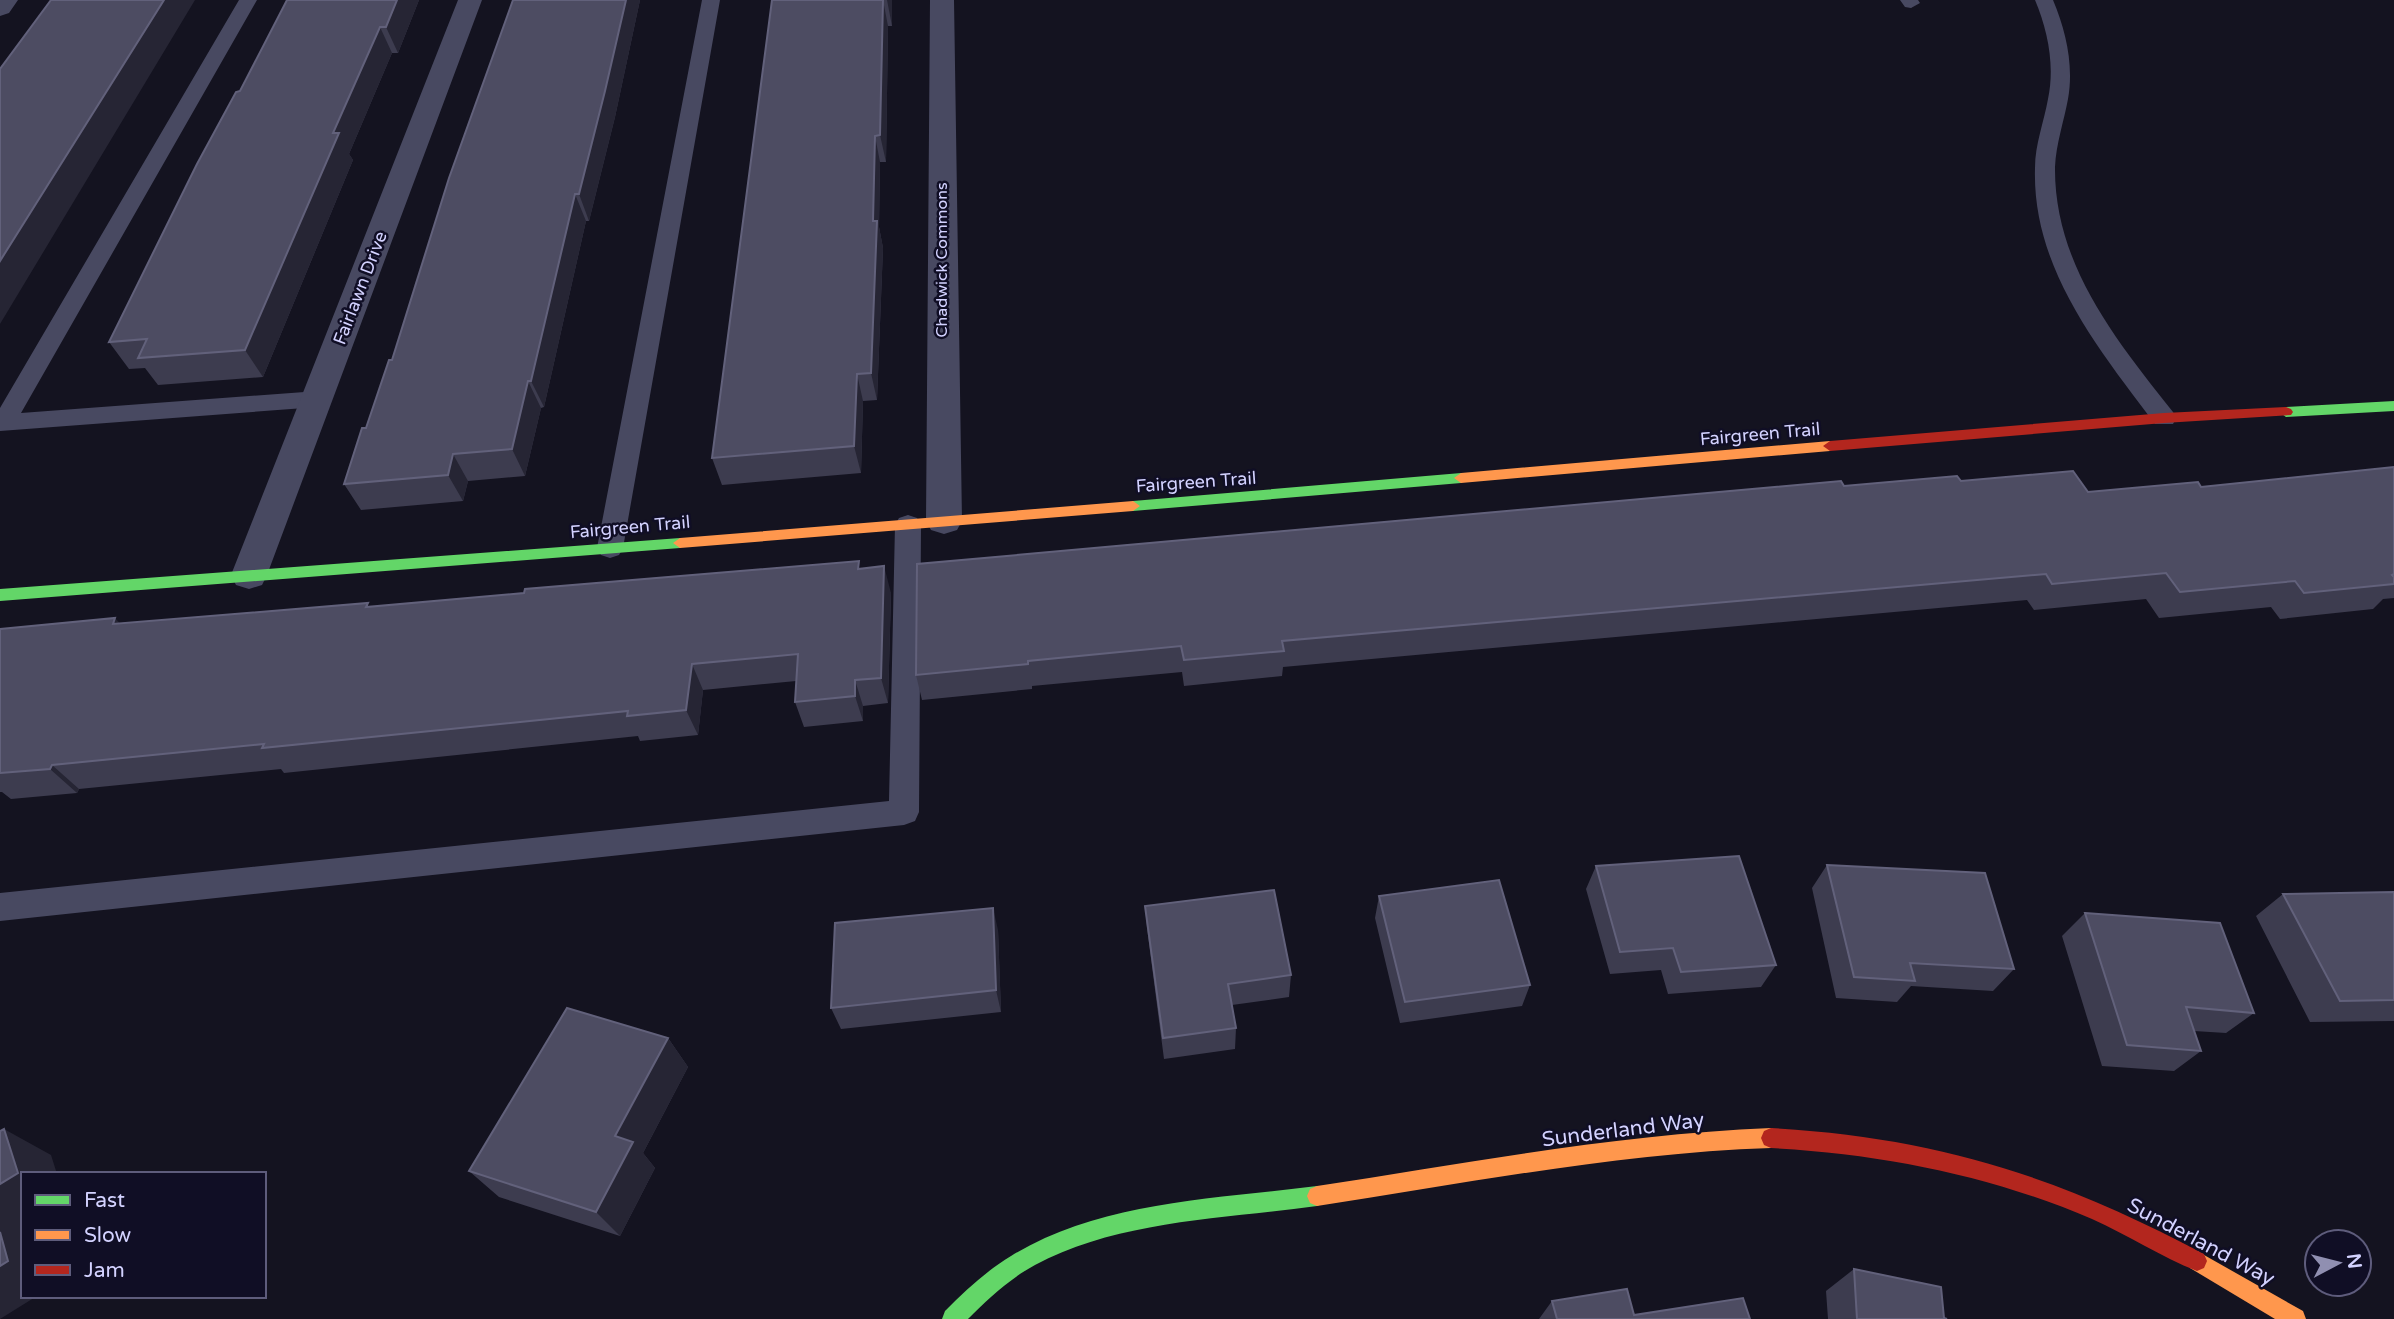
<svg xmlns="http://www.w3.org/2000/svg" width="2394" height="1319" font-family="'Varela Round',sans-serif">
	<rect width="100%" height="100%" fill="#141320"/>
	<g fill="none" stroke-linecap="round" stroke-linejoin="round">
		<!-- lane -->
		<path fill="#484961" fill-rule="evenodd" d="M239,0H257L21,413L318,391L327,393L330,399L327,405L318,407L0,431V408Z
			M702,0H720L623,548L619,555L610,558L601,555L597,548Z
			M1900,0H1918L1920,3L1911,8L1905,7Z
			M2035,0H2053C2066,31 2074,65 2068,99C2064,121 2056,144 2055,167C2054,264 2116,340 2173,412L2176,418L2173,424H2155C2098,348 2032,268 2035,168C2035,144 2044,122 2048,99C2055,66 2048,31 2035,0Z
			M908,515L917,518L921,525L919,812L915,821L904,825L0,921V893L889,801L895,525L899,518Z"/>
		<!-- street -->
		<path fill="#484961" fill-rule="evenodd" d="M0,0H18L9,13L0,16Z
			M458,0H482L267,575L262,585L249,589L236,585L231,575Z
			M930,0H954L962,521L957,530L944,534L931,530L926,521Z"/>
		<!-- fast -->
		<path fill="#63d668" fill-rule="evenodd" d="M2394,401V411L2286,417L2279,412L2286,407Z
			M1461,473L1468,478L1461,483L1133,511L1126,506L1133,501Z
			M680,538L687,543L680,548L0,601V589Z
			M1317,1186L1324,1189L1327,1196L1324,1203L1317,1206C1224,1219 1119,1220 1035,1265C1009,1279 988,1299 968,1319H942L945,1311C965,1291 986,1271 1011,1256C1100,1201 1216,1199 1317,1186Z"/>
		<!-- slow -->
		<path fill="#ff974d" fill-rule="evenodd" d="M1830,441L1837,446L1830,451L1461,483L1454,478L1461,473Z
			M1133,501L1140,506L1133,511L680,548L673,543L680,538Z
			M1771,1128L1778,1131L1781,1138L1778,1145L1771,1148C1619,1153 1468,1183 1317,1206L1310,1203L1307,1196L1310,1189L1317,1186C1468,1163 1619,1134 1771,1128Z
			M2197,1251L2303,1311L2306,1319H2275L2190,1268L2187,1261L2190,1254Z"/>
		<!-- jam -->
		<path fill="#b3261e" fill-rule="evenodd" d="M2286,407L2291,409L2293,412L2291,415L2164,423L1830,451L1823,446L1830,441L2164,413Z
			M1771,1128C1935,1137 2060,1177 2204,1254L2207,1261L2204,1268L2197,1271C2161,1257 2128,1235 2092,1219C1989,1175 1882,1154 1771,1148L1764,1145L1761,1138L1764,1131Z"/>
	</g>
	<!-- wall -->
	<path fill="#3d3c4f" d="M287,0H419L398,53H392L349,154L353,160L263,377L158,385L145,368L129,369L109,342Z
		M513,0H640L615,117L589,221H586L544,407L541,408L525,476L468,481L463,501L361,510L344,484L392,360Z
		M772,0H892V26H888L886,162H880L879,227L883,248L877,400L863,401L861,473L722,485L712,458Z
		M2394,467V598L2383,599L2373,609L2280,619L2271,607L2159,618L2146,599L2034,610L2027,600L1283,667L1282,676L1184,686L1182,672L1032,686V689L922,700L916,675L1844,486L1961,481L2088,492L2201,487Z
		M861,569L891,593L888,703L863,706V721L804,727L795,702L796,681L703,690L698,735L640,741L638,736L284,773L281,769L79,789L77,793L11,799L2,792H0V629L121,623L371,607Z
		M1827,865L2014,969L1993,991L1911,986L1897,1002L1836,998L1812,888Z
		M1596,866L1776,965L1761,987L1668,994L1661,970L1610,974L1586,889Z
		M2394,892V1021L2310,1022L2256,916L2283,894Z
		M1379,896L1530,985L1522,1006L1400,1023L1375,918Z
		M1145,906L1291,975L1289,997L1232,1005L1236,1028L1235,1049L1164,1059L1147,928Z
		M2085,913L2254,1013L2226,1033L2194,1031L2201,1051L2174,1071L2102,1066L2062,936Z
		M998,930L1001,1012L841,1029L831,1008Z
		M668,1038L688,1067L643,1153L655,1168L620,1236L499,1197L469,1171Z
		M1854,1269L1944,1318L1947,1319H1828L1826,1291Z
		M1552,1301L1634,1315L1750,1319H1539Z"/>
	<!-- shaded-wall -->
	<path fill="#262534" d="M164,0H195L0,324V261Z
		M397,0H419L398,53L386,27Z
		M626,0H640L615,117L589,221L579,194Z
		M883,0L888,26L886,162L880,135Z
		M887,0H892V26Z
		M380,27L392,53L349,154L353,160L263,377L245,350L333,133Z
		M875,136L880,162L879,227L883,248L877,400L871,373Z
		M575,194L586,221L544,407L531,381Z
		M857,374L863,401L861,473L854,446Z
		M528,381L541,408L525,476L512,449Z
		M453,454L468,481L463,501L448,475Z
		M884,566L891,593L888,703L881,678Z
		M115,618L139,644L113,624Z
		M692,664L703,690L698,735L686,710Z
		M855,680L863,706V721L855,696Z
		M52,765L79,789L77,793L50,769Z
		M993,908L998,930L1001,1012L996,990Z
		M668,1038L688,1067L643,1153L655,1168L620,1236L596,1212L615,1136Z
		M4,1129L51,1155L57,1174H23V1296H37L0,1319V1184Z"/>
	<!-- building -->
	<path fill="#4d4c62" stroke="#62617b" stroke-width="2" d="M51,0H164L0,261V69Z
		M287,0H397L386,27H380L333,133H339L245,350L138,358L147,339L109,342L197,164L236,92L240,91Z
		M513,0H626L605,91L579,194H575L531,381H528L512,449L453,454L448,475L344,484L362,428H366L389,360H392L449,178Z
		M772,0H883L880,135L875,136L873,221H877L871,373L857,374L854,446L712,458Z
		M2394,467V574L2392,575L2394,577V584L2304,593L2295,581L2180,592L2166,573L2052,584L2046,574L1282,641L1284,651L1184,660L1181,646L1028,661V664L916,675L917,564L1841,481L1844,486L1957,476L1961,481L2073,471L2088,492L2198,482L2201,487Z
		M859,561L858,569L884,566L881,678L855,680V696L795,702L798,654L692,664L686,710L627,716L628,711L262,748L264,744L52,765L50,769L0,773V629L115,618L113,624L368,603L366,607L524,593L525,589Z
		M1739,856L1776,965L1681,972L1673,948L1620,952L1596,866Z
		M1827,865L1985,873L2014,969L1910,963L1915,981L1854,977Z
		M1499,880L1530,985L1405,1002L1379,896Z
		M1274,890L1291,975L1228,984L1236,1028L1163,1038L1145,906Z
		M2394,892V1000L2340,1001L2283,894Z
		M993,908L996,990L831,1008L835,923Z
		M2085,913L2220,923L2254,1013L2186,1007L2201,1051L2127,1045Z
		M567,1008L668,1038L615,1136L633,1142L596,1212L469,1171Z
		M4,1129L18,1173L0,1184V1131Z
		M0,1232L8,1261L0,1266Z
		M1854,1269L1941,1287L1944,1318L1947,1319H1857Z
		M1627,1289L1634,1315L1743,1298L1750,1319H1557L1552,1301Z"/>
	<g text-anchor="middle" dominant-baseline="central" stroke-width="5" stroke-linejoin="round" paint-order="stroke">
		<!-- far-street labels -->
		<g font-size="16" fill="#d3d2ff" stroke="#100e25">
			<text transform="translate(942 260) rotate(-90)">Chadwick Commons</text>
		</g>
		<!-- street labels -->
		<g font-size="18" fill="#d3d2ff" stroke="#100e25">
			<text transform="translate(360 288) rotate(-69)">Fairlawn Drive</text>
			<text transform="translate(1760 434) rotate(-5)">Fairgreen Trail</text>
			<text transform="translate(1196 482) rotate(-4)">Fairgreen Trail</text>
			<text transform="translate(630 527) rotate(-5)">Fairgreen Trail</text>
		</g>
		<!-- near-street labels -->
		<g font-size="21" fill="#d3d2ff" stroke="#100e25">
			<text transform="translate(1623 1130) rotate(-7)">Sunderland Way</text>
			<text transform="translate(2201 1242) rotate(28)">Sunderland Way</text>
		</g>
	</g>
	<!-- legend -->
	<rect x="21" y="1172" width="245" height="126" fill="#100e25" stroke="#5e5c7c" stroke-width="2"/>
	<rect x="35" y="1195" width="35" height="10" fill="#63d668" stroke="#5e5c7c" stroke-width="2"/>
	<text x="84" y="1207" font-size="21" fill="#d3d2ff">Fast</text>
	<rect x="35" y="1230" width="35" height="10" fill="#ff974d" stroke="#5e5c7c" stroke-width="2"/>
	<text x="84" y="1242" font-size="21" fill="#d3d2ff">Slow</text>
	<rect x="35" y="1265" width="35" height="10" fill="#b3261e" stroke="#5e5c7c" stroke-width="2"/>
	<text x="84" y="1277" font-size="21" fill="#d3d2ff">Jam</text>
	<!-- north arrow -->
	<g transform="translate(2338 1263) rotate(83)"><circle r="33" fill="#100e25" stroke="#5e5c7c" stroke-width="2"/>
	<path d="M0-5L12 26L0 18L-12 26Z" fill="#908fb1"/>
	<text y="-10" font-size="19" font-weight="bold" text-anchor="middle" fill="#d3d2ff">N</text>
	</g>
</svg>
